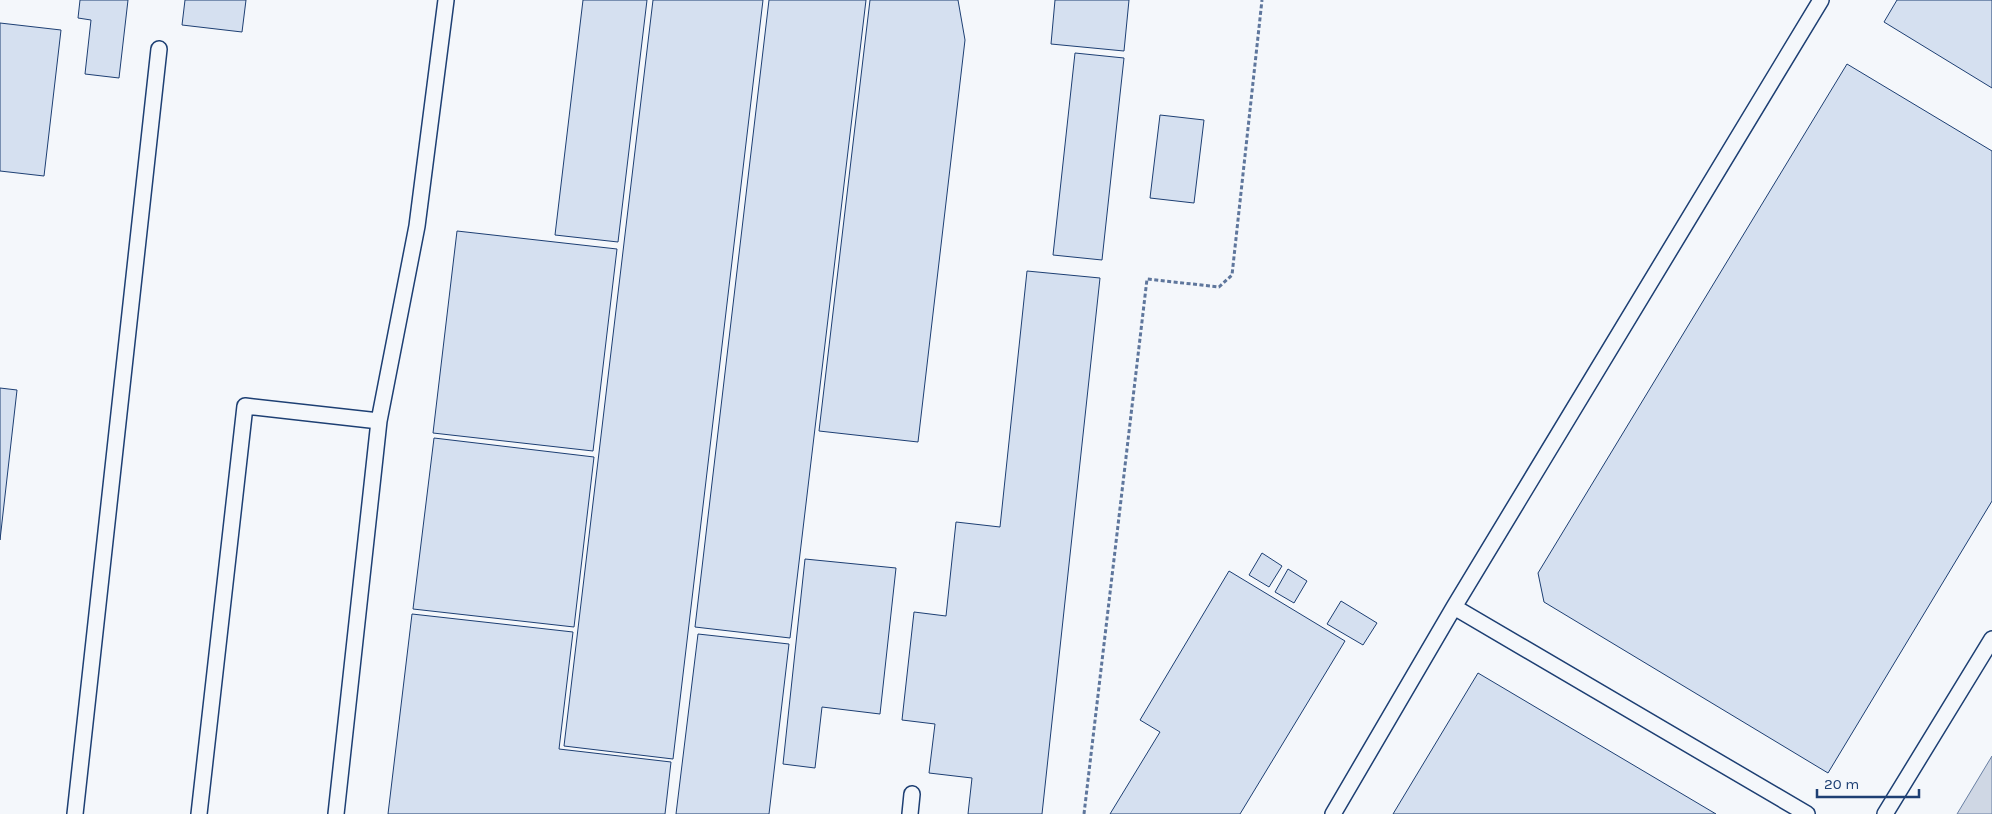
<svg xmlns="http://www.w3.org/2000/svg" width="1992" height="814" font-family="Karla,sans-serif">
	<rect width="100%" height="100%" fill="#f4f7fb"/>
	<!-- water -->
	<path fill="#cfd7e4" stroke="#687fa3" d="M1992,756V814H1957Z"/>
	<!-- building -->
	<path fill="#d5e0f0" stroke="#1d3f73" d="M80,0H128L119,78L85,74L91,20L78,18Z
		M185,0H246L242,32L182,25Z
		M583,0H647L618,242L555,235Z
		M653,0H763L673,759L564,746Z
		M769,0H866L790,638L695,627Z
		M870,0H958L965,40L918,442L819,431Z
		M1055,0H1129L1124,51L1051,44Z
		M1897,0H1992V88L1884,22Z
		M0,23L61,30L44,176L0,171Z
		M1075,53L1124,58L1102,260L1053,255Z
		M1847,64L1992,151V501L1828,773L1544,602L1538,573Z
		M1160,115L1204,120L1194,203L1150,198Z
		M457,231L617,249L593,451L433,433Z
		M1027,271L1100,278L1042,814H968L972,778L929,773L935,724L902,720L914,612L946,616L956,522L1000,527Z
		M0,388L17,390L0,540Z
		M434,438L594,457L574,627L413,609Z
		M1262,553L1282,566L1269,587L1249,575Z
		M805,559L896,568L880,714L822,707L815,768L783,764Z
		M1288,569L1307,581L1294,603L1275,592Z
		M1229,571L1345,641L1240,814H1110L1160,732L1140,720Z
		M1341,601L1377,623L1363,645L1327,624Z
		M412,614L573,632L559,749L671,762L665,814H388Z
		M698,634L789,644L769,814H676Z
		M1478,673L1716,814H1393Z"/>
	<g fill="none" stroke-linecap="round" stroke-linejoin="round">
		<defs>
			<path id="service" d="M1454,607L1807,814
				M75,814L159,49
				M199,814L245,406L379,421
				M336,814L379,421L417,226L446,0
				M910,814L912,794
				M1333,814L1454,607L1821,0
				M1885,814L1992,639"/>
		</defs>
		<!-- service casing -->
		<use href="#service" stroke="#1d3f73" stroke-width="18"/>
		<!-- path -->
		<path stroke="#5e769c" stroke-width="3" stroke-dasharray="4 2.5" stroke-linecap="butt" d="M1084,814L1147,279L1219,287L1232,275L1262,0"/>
		<!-- service -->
		<use href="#service" stroke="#f4f7fb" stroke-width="15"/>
	</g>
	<!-- scale -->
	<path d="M1817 789v8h102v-8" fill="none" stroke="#1d3f73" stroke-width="2.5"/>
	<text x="1824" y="789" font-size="15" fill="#1d3f73" stroke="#f4f7fb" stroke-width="4" paint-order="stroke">20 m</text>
</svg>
